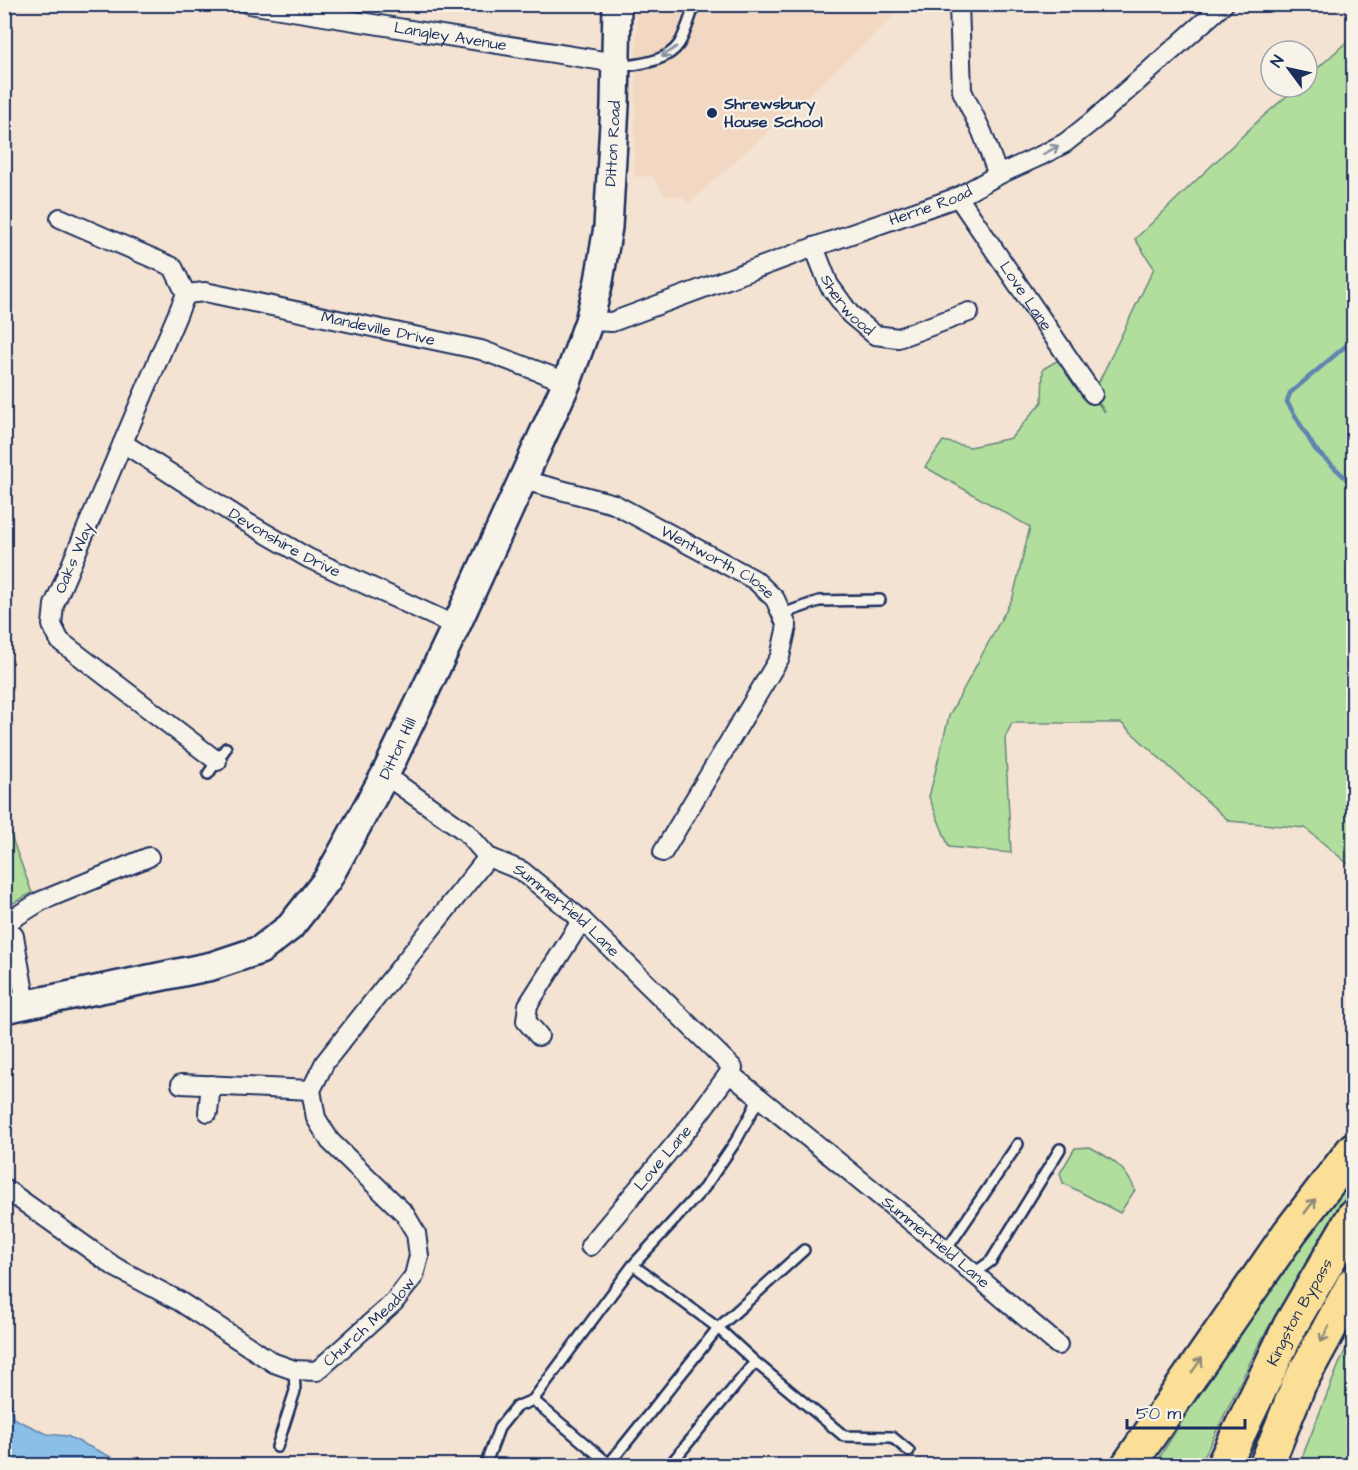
<svg xmlns="http://www.w3.org/2000/svg" width="1358" height="1470" font-family="'Architects Daughter',sans-serif">
	<rect width="100%" height="100%" fill="#f4e3d2"/>
	<filter id="ink" filterUnits="userSpaceOnUse"><feTurbulence type="fractalNoise" baseFrequency=".0167" numOctaves="2"/><feDisplacementMap in="SourceGraphic" scale="12" xChannelSelector="R" yChannelSelector="G"/><feConvolveMatrix kernelMatrix="1 2 1 2 8 2 1 2 1" color-interpolation-filters="sRGB"/></filter>
	<g filter="url(#ink)">
		<!-- built -->
		<path fill="#f2d8c2" d="M637,5H905L858,50L689,203L682,197L665,196L653,176L634,177Z"/>
		<!-- green -->
		<path fill="#b1de9c" stroke="#66867d" stroke-width="1.5" d="M1353,36V868L1305,828L1229,821L1121,723H1012L1005,738L1011,853L949,847L929,797L949,716L1013,597L1030,527L925,467L943,441L970,447L1011,438L1042,402L1043,369L1060,359L1105,412L1093,394L1154,268L1135,239L1259,120L1297,87H1307V78Z
			M4,817L32,893L6,907L4,905Z
			M1090,1147C1110,1158 1126,1167 1135,1190L1120,1213L1063,1183L1060,1173L1075,1148Z
			M1353,1166V1187L1338,1209L1259,1344L1200,1465L1154,1466L1222,1357Z
			M1353,1333V1465H1299L1339,1364Z"/>
		<!-- water -->
		<path fill="#8abfe7" stroke="#5e85b0" stroke-width="1.5" d="M4,1385L10,1390L13,1418L47,1434L67,1436L128,1465H17L10,1447L5,1439Z"/>
		<g fill="none" stroke-linecap="round" stroke-linejoin="round">
			<!-- stream -->
			<path stroke="#5e85b0" stroke-width="4.5" d="M1354,339L1290,393L1287,402L1315,449L1354,486"/>
			<defs>
				<path id="lane" d="M619,67C639,64 667,62 679,44C686,33 690,17 695,4
					M782,614L819,601L880,600
					M208,774L226,748
					M757,1097L754,1108L736,1141L704,1188L633,1265L533,1400L609,1464L718,1328L804,1250
					M946,1250L1018,1144
					M633,1265L718,1328L755,1362L844,1436L892,1437L909,1451
					M973,1274L991,1261L1060,1149
					M277,1447L295,1391L294,1370
					M485,1466L499,1428L516,1407L533,1400
					M669,1466L755,1362"/>
				<g id="street">
					<path id="s1" d="M249,4L616,63"/>
					<path d="M959,4L962,91L982,132L998,175"/>
					<path id="s2" d="M958,197L1093,394"/>
					<path d="M60,218L173,267L186,294"/>
					<path id="s3" d="M814,247L829,285L850,314L875,335L898,338L969,312"/>
					<path d="M186,294L54,605L52,625L60,641L217,761"/>
					<path id="s4" d="M186,294L205,292L481,350L567,382"/>
					<path id="s5" d="M589,321L612,322L814,247L958,197L998,175L1042,155L1065,143L1094,120L1224,4"/>
					<path id="s6" d="M123,443L246,522L308,558L456,626"/>
					<path id="s7" d="M523,480L614,504L755,580L775,599L787,626L780,657L663,852"/>
					<path id="s8" d="M385,775L466,832L488,857L522,871L582,920L733,1068L690,1126L590,1246"/>
					<path d="M4,924L41,901L149,857"/>
					<path d="M4,925L14,936L26,1004"/>
					<path d="M539,1036L526,1021L528,1005L582,920"/>
					<path id="s9" d="M729,1073L946,1250L1058,1345"/>
					<path d="M181,1084L311,1090"/>
					<path d="M208,1112L211,1085"/>
					<path id="s10" d="M4,1188L115,1267L179,1301L274,1363L294,1370L317,1371L394,1302L414,1276L419,1256L416,1233L404,1213L330,1141L316,1118L311,1090L325,1062L488,857"/>
				</g>
				<g id="secondary">
					<path id="s11" d="M4,1009L212,966L260,950L290,927L327,880L385,775L456,626L567,382L589,321L599,281L608,227L615,106L617,4"/>
				</g>
				<g id="highway">
					<path d="M1128,1466L1290,1232L1354,1149"/>
					<path id="s12" d="M1223,1466L1290,1326L1354,1216"/>
					<path d="M1266,1466L1299,1384L1354,1283"/>
				</g>
			</defs>
			<!-- lane casing -->
			<use href="#lane" stroke="#1b2f5e" stroke-width="14"/>
			<!-- street casing -->
			<use href="#street" stroke="#1b2f5e" stroke-width="22"/>
			<!-- secondary casing -->
			<use href="#secondary" stroke="#1b2f5e" stroke-width="32"/>
			<!-- highway casing -->
			<use href="#highway" stroke="#1b2f5e" stroke-width="38"/>
			<!-- lane -->
			<use href="#lane" stroke="#f7f3e8" stroke-width="9"/>
			<!-- street -->
			<use href="#street" stroke="#f7f3e8" stroke-width="18"/>
			<!-- secondary -->
			<use href="#secondary" stroke="#f7f3e8" stroke-width="27"/>
			<!-- highway -->
			<use href="#highway" stroke="#fbdf96" stroke-width="33"/>
		</g>
		<!-- one-way arrows -->
		<defs><path id="oneway-shaft" d="M-6 0H5M1.5-3L5.5 0L1.5 3" fill="none" stroke-width="1.6" stroke-linecap="round" stroke-linejoin="round" transform="scale(1.5)"/></defs>
		<g stroke="#8991a3">
			<use href="#oneway-shaft" transform="translate(669 52) rotate(145)"/>
			<use href="#oneway-shaft" transform="translate(1051 150) rotate(-29)"/>
		</g>
		<g stroke="#8b877a">
			<use href="#oneway-shaft" transform="translate(1310 1206) rotate(-53)"/>
			<use href="#oneway-shaft" transform="translate(1325 1334) rotate(117)"/>
			<use href="#oneway-shaft" transform="translate(1197 1365) rotate(-55)"/>
		</g>
	</g>
	<!-- markers -->
	<circle fill="#1b2f5e" stroke="#f7f3e8" stroke-width="2" cx="712" cy="113" r="6"/>
	<g text-anchor="middle" dominant-baseline="central" stroke-width="4.5" stroke-linejoin="round" paint-order="stroke">
		<!-- street labels -->
		<g font-size="16" fill="#1b2f5e" stroke="#f7f3e8">
			<text stroke="none"><textPath href="#s1" startOffset="204">Langley Avenue</textPath></text>
			<text stroke="none"><textPath href="#s11" startOffset="1158">Ditton Road</textPath></text>
			<text stroke="none"><textPath href="#s5" startOffset="362">Herne Road</textPath></text>
			<text stroke="none"><textPath href="#s2" startOffset="120">Love Lane</textPath></text>
			<text stroke="none"><textPath href="#s3" startOffset="68">Sherwood</textPath></text>
			<text stroke="none"><textPath href="#s4" startOffset="196">Mandeville Drive</textPath></text>
			<text stroke="none"><textPath href="#s6" startOffset="190">Devonshire Drive</textPath></text>
			<text transform="translate(74 558) rotate(-67)">Oaks Way</text>
			<text stroke="none"><textPath href="#s7" startOffset="213">Wentworth Close</textPath></text>
			<text stroke="none"><textPath href="#s11" startOffset="510">Ditton Hill</textPath></text>
			<text stroke="none"><textPath href="#s8" startOffset="228">Summerfield Lane</textPath></text>
			<text transform="translate(663 1158) rotate(-50)">Love Lane</text>
			<text stroke="none"><textPath href="#s9" startOffset="267">Summerfield Lane</textPath></text>
			<text stroke="none"><textPath href="#s12" startOffset="172">Kingston Bypass</textPath></text>
			<text stroke="none"><textPath href="#s10" startOffset="438">Church Meadow</textPath></text>
		</g>
		<!-- poi labels -->
		<g font-size="16" font-weight="bold" fill="#1b2f5e" stroke="#f7f3e8" text-anchor="start">
			<text x="724" y="104">Shrewsbury<tspan x="724" dy="18">House School</tspan></text>
		</g>
	</g>
	<!-- margin -->
	<rect width="1358" height="1470" fill="none" stroke="#f7f3e8" stroke-width="24"/>
	<rect x="12" y="12" width="1334" height="1446" fill="none" stroke="#1b2f5e" stroke-width="2" filter="url(#ink)"/>
	<!-- north arrow -->
	<g transform="translate(1289 69) rotate(303)"><circle r="28" fill="#f7f3e8" stroke="#9fa5b1" stroke-width="1.5"/>
	<path d="M0-4.5L10 22L0 15L-10 22Z" fill="#1b2f5e"/>
	<text y="-9" font-size="16" font-weight="bold" text-anchor="middle" fill="#1b2f5e">N</text>
	</g>
	<!-- scale -->
	<path d="M1127 1419v9h118v-9" fill="none" stroke="#1b2f5e" stroke-width="3"/>
	<text x="1136" y="1419" font-size="18" fill="#1b2f5e" stroke="#f7f3e8" stroke-width="4.5" paint-order="stroke">50 m</text>
</svg>
